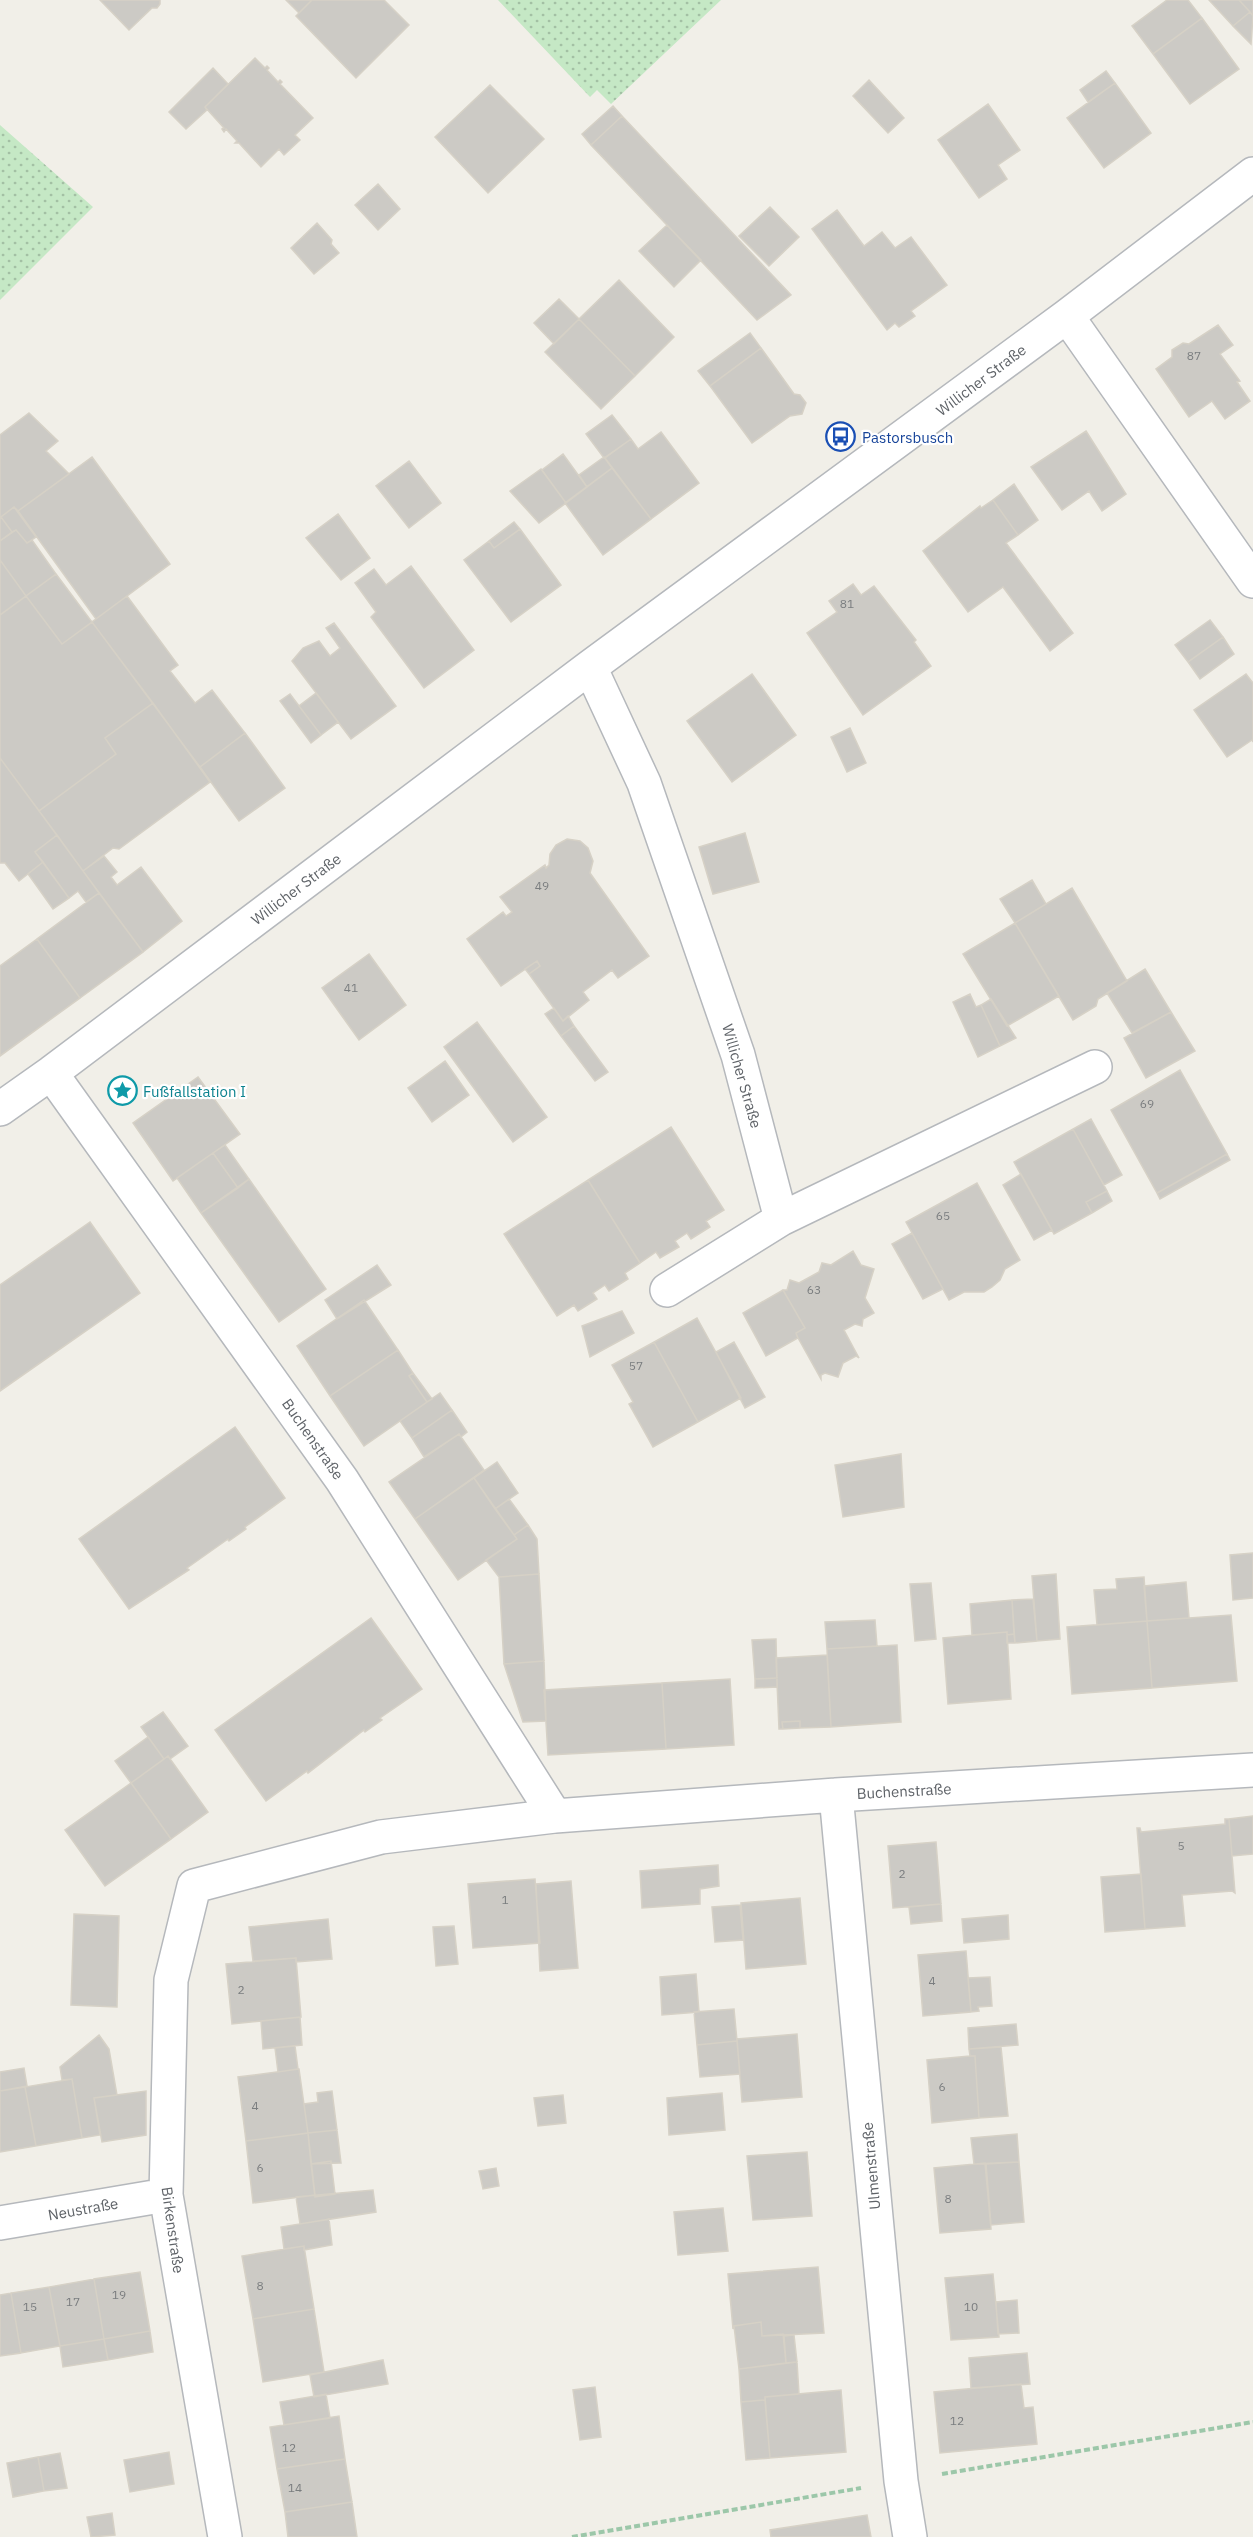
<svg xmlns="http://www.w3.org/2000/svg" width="1253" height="2537" font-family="'IBM Plex Sans',sans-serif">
	<defs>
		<pattern id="grass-dots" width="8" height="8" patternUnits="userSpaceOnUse" patternTransform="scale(1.5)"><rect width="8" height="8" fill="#c5e8c5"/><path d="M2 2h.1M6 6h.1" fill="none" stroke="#a3c0a4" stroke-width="1.8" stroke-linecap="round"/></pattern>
	</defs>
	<rect width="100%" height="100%" fill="#f1efe8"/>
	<!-- grass -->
	<path fill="url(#grass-dots)" d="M498,0H721L611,104L597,90L590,97Z
		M0,125L93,207L0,300Z"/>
	<!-- building -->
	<path fill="#cccac5" stroke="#d6d1c6" stroke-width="1.5" d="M100,0H160V4L157,8H152L129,30Z
		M286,0H312L299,13Z
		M312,0H384L409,25L356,78L296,16Z
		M1167,0H1188L1202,18L1153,54L1132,26Z
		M1209,0H1239L1250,12L1233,26Z
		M1239,0H1253V16L1250,12Z
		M1250,12L1253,16L1251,44L1233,26Z
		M1202,18L1239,69L1190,104L1153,54Z
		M255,58L265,68L267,66L269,68L267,70L278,82L280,80L282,82L280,84L313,118L295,135L300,140L284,155L279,149L261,167L239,143H235L237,141L226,129L224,132L222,129L224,128L205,107Z
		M213,68L228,84L205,107L207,110L186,129L169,112Z
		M1106,71L1115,83L1088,102L1080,90Z
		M869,80L904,118L888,133L853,96Z
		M1115,83L1151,133L1104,168L1067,118Z
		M490,85L544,139L488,193L435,137Z
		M988,104L1020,150L998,165L1007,179L979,198L938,140Z
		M613,106L622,116L591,145L582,134Z
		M622,116L791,295L757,320L591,145Z
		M378,184L400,209L378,230L355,205Z
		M770,207L799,237L769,266L739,236Z
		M837,210L864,246L882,232L895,248L911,237L947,285L911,311L915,316L899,327L895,323L887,330L812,229Z
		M317,223L332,240L331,244L339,253L314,274L291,248Z
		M667,225L701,260L674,287L639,251Z
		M619,280L674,337L635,376L579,319Z
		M559,299L579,319L554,344L534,323Z
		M579,319L635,376L601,409L545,352Z
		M1218,325L1233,345L1220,354L1240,381L1237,382L1250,401L1225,419L1212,401L1189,417L1156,369L1172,357V350L1183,343L1189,344Z
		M750,333L761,348L710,386L698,371Z
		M761,348L794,394L800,395L806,403L802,414L790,416L752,443L710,386Z
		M29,413L58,441L46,451L69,474L18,511L14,507L1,517L12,532L0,541V435Z
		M612,415L631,439L604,458L586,434Z
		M1086,431L1126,494L1102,511L1089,491L1062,510L1031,467Z
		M661,432L699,483L651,519L605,458L631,439L638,449Z
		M563,454L587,487L566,503L542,470Z
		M92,457L170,564L96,619L18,511Z
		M604,457L612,468L587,487L579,475Z
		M409,461L441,503L409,528L376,486Z
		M612,468L651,519L603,555L565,503Z
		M541,469L566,503L539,523L510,491Z
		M1014,484L1038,520L1018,535L993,500Z
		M993,500L1018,535L1006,543L1073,633L1050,651L1003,587L968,612L923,551L980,506L981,508Z
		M14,507L36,537L27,543L16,530L12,532L1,517Z
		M338,514L370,558L341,580L306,538Z
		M514,522L520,529L494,548L489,541Z
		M520,529L561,585L511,622L464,560L489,541L494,548Z
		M16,530L27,543L32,540L56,574L26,596L0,560V541Z
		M0,560L26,596L0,615Z
		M411,566L474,650L424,688L371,617L376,612L355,583L374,569L386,585Z
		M56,574L92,622L62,644L26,596Z
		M853,584L861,595L874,586L916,640L914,642L931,666L863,715L807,633L837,612L829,601Z
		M26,596L62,644L92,622L153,703L105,738L116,754L39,811L0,758V615Z
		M127,596L178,665L170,671L195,703L212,690L245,733L200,767L92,622Z
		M1210,620L1223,637L1188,662L1175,645Z
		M334,623L396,706L351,739L292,661L303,648L319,641L330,656L340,648L326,628Z
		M1223,637L1234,654L1200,679L1188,662Z
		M752,674L796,735L732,782L687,721Z
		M1246,674L1253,683V742L1252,740L1227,757L1194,710Z
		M316,693L338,722L321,735L299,706Z
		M290,694L321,735L311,743L280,701Z
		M153,703L210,782L119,849L113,848L83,871L39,811L116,754L105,738Z
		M850,728L866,763L847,772L831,737Z
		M245,733L285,788L239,821L200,767Z
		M0,758L57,835L35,852L43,862L19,881L5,863H0Z
		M745,833L759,882L713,894L699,847Z
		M57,835L99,893L86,902L78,891L69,898L35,852Z
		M567,839L580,841L588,848L593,861L590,873L649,956L618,978L612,970L583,992L589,1000L563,1021L529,974L540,966L537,961L501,986L467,939L503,912L506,916L512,912L500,897L545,865L546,868L549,865L550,854L556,845Z
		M104,856L117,872L111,877L117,885L141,867L182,921L143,952L83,871Z
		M43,862L69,898L53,909L28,874Z
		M1032,880L1046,904L1015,923L1000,899Z
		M1072,888L1127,981L1098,999L1096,1006L1073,1020L1015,923Z
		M99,893L143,952L80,998L37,939Z
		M1015,923L1059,996L1007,1026L963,954Z
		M37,939L80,998L0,1056V966Z
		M369,954L406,1005L359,1040L322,988Z
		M537,961L540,966L529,974L525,969Z
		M1145,969L1171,1012L1132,1033L1107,993Z
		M970,994L976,1007L981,1005L1000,1046L978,1057L953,1002Z
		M991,999L1016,1038L1000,1046L981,1005Z
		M554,1008L563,1021L568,1016L574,1026L561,1036L545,1014Z
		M1171,1012L1195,1051L1146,1078L1124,1038Z
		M477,1022L547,1117L513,1142L444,1047Z
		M574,1026L608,1072L595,1081L561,1036Z
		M445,1061L469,1095L432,1122L408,1088Z
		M1180,1070L1227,1154L1157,1193L1111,1110Z
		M198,1077L240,1134L173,1181L133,1123Z
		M1091,1119L1122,1175L1104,1185L1073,1129Z
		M671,1127L724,1210L706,1221L710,1227L691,1239L687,1233L675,1241L679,1247L660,1258L656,1252L640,1263L588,1180Z
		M1073,1129L1107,1191L1086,1202L1092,1213L1054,1234L1014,1162Z
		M225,1145L249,1179L238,1188L213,1153Z
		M213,1153L238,1188L201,1213L177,1178Z
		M1227,1154L1230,1160L1160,1199L1157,1193Z
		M1021,1174L1052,1230L1034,1240L1003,1185Z
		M249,1179L326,1289L279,1322L201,1213Z
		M588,1180L640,1263L625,1273L628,1279L609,1291L605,1285L593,1293L597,1299L578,1311L574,1305L557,1316L504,1234Z
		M977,1183L1020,1260L1005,1269L1000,1280L992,1287L984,1292H964L949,1300L906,1222Z
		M1107,1191L1112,1201L1092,1213L1086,1202Z
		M90,1222L140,1293L0,1391V1285Z
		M912,1233L943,1289L923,1299L892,1244Z
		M853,1251L861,1265L874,1269L865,1298L874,1313L863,1319L862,1326L855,1324L844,1330L859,1358L856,1356L843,1363L838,1377L825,1373L821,1375V1379L797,1336L796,1333L805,1328L783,1290H787L790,1280L799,1283L819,1272L822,1263L831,1265Z
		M377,1265L391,1285L337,1319L325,1300Z
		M783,1290L805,1328L796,1333L798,1338L766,1356L743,1313Z
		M364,1300L398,1350L330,1396L297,1346Z
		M622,1311L634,1333L590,1357L582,1326Z
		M697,1318L741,1398L698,1422L654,1342Z
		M654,1342L698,1422L653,1447L629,1404L633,1402L612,1365Z
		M734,1342L765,1397L745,1408L716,1352Z
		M398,1350L413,1373L409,1376L427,1402L364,1446L330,1396Z
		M413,1373L432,1399L427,1402L409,1376Z
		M440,1393L452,1410L412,1438L400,1421Z
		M452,1410L467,1432L461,1437L459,1434L424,1457L412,1438Z
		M235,1427L285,1498L245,1527L246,1529L229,1541L228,1539L187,1568L189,1570L129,1609L79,1539Z
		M459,1434L484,1470L415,1519L389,1482Z
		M901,1454L904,1507L843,1517L835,1465Z
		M497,1462L518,1493L495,1509L474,1478Z
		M474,1478L517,1539L458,1580L415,1519Z
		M509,1499L528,1525L514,1535L495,1509Z
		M528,1525L537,1539L539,1574L499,1577L486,1560L517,1539L514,1535Z
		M1253,1553V1598L1233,1600L1230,1555Z
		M539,1574L544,1661L504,1664L499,1577Z
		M1056,1574L1060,1639L1037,1641L1032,1576Z
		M1144,1577L1147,1621L1097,1625L1094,1590L1117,1589L1116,1579Z
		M1186,1582L1189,1618L1147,1621L1144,1586Z
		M931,1583L936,1639L915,1641L910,1584Z
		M1033,1599L1037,1641L1015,1643L1012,1600Z
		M1012,1600L1014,1634L1007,1635V1632L972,1635L970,1604Z
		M1231,1615L1237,1681L1152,1688L1147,1621Z
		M371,1618L422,1689L380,1718L382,1720L365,1732L364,1730L308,1773L307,1771L266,1801L215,1730Z
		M875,1620L877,1646L827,1649L825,1622Z
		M1147,1621L1152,1688L1072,1694L1067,1627Z
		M1007,1632L1011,1699L948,1704L943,1638Z
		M1014,1634L1015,1643H1007V1635Z
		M776,1639L777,1678L755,1679L752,1640Z
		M897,1645L901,1722L831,1727L827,1649Z
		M827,1655L831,1727L800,1728V1721L782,1722L783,1729H779L776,1658Z
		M544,1661L546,1721L523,1722L504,1664Z
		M777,1678V1687L755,1688V1679Z
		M730,1679L734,1745L666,1749L662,1683Z
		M662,1683L666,1749L548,1755L544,1690Z
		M163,1712L188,1746L170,1759L168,1756L164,1759L141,1727Z
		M800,1721V1728L783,1729L782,1722Z
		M148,1737L164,1759L131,1783L115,1761Z
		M168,1756L208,1812L171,1839L131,1783Z
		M131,1783L171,1839L105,1886L65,1830Z
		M1253,1816V1854L1232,1856L1229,1819Z
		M1225,1819H1229L1235,1893L1232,1891L1182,1895L1185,1926L1145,1929L1137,1828H1140L1141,1832L1225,1824Z
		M936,1842L941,1904L893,1908L888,1846Z
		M718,1865L719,1886L700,1889V1904L642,1908L640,1871Z
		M1141,1874L1145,1929L1105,1932L1101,1877Z
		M535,1879L540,1943L473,1948L468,1884Z
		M571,1881L578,1968L540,1971L536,1884Z
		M800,1898L806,1964L746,1969L741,1903Z
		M941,1904L942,1921L911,1924L909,1907Z
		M740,1905L743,1940L715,1942L712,1907Z
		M74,1914L119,1916L117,2007L71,2005Z
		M1008,1915L1009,1939L964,1943L962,1919Z
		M328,1919L332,1959L296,1962V1958L253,1961L249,1927Z
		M454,1926L458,1964L436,1966L433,1927Z
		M966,1951L971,2012L923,2016L918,1955Z
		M296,1958L301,2017L232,2024L226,1964Z
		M696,1974L699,2012L662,2015L660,1977Z
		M990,1977L992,2006L978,2007L979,2011L971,2012L968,1978Z
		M734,2009L737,2041L697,2045L694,2012Z
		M300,2017L302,2045L263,2049L261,2021Z
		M1016,2024L1018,2045L969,2049L968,2028Z
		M797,2034L802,2097L742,2102L737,2039Z
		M99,2035L109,2049L117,2095L94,2098L100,2135L82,2138L72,2079L62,2080L60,2067Z
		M737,2041L740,2074L700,2077L697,2045Z
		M295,2046L298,2069L278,2072L275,2048Z
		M1001,2047L1008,2116L979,2118L975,2056H970L969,2049Z
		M970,2056H975L979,2118L932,2123L927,2060Z
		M24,2068L27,2086L0,2091V2072Z
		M299,2069L308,2133L246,2141L238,2077Z
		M72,2079L82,2138L36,2146L25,2087Z
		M25,2087L36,2146L0,2152V2091Z
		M146,2091V2135L102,2142L94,2098Z
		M332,2091L337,2130L308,2133L304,2104L318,2102L317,2093Z
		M722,2093L725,2130L669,2135L667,2098Z
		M563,2095L566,2123L538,2126L534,2098Z
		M337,2130L341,2163L311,2164L308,2133Z
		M308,2133L315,2195L253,2203L246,2141Z
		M1017,2134L1019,2162L974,2164L971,2138Z
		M807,2152L812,2216L753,2220L747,2156Z
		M331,2161L335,2194L315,2197L311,2164Z
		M1019,2162L1024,2222L991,2225L986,2164Z
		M985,2163L991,2229L940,2233L934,2168Z
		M496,2168L499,2186L483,2189L479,2171Z
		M373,2190L376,2212L300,2224L296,2197Z
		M723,2208L728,2251L678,2255L674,2212Z
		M329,2219L332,2245L304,2250V2246L284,2249L281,2227Z
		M304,2246L314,2309L253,2319L242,2256Z
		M818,2267L824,2333L762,2336L761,2322L734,2326L733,2329L728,2274Z
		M140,2272L150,2331L104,2339L94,2279Z
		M993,2274L999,2337L951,2340L945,2278Z
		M94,2279L104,2339L60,2346L49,2287Z
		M49,2287L60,2346L21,2353L11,2293Z
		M11,2293L21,2353L0,2356V2295Z
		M1017,2300L1019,2333L998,2334L996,2302Z
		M314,2309L324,2372L263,2382L253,2319Z
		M761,2322L762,2336L783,2334L786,2363L739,2369L734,2326Z
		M150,2331L153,2352L108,2360L104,2339Z
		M794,2335L797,2362L786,2363L784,2336Z
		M104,2339L108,2360L63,2367L60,2346Z
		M1027,2353L1030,2384L971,2388L969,2358Z
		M383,2360L388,2384L314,2397L310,2375Z
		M797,2362L799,2394L765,2397V2400L741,2402L739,2369Z
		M1021,2384L1024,2408L1033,2407L1037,2444L940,2453L934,2392Z
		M595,2387L601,2437L580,2440L573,2390Z
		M841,2390L846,2452L770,2458L765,2397Z
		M326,2394L330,2418L284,2425L280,2402Z
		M765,2400L770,2458L746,2460L741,2402Z
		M339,2416L345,2459L277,2469L270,2427Z
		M169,2452L174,2484L130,2492L124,2460Z
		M60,2453L67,2488L44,2491L38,2457Z
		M38,2457L44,2491L13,2497L7,2463Z
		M345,2459L352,2502L285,2512L277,2469Z
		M352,2502L357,2537H288L285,2512Z
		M112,2513L115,2535L91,2537L87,2517Z
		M867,2515L871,2537H771L770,2530Z"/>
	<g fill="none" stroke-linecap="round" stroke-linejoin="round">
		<defs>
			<path id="minor" d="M1067,316L1253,581
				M590,667L644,783L738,1055L781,1219L1095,1067
				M51,1073L342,1480L555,1816
				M0,1109L51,1073L590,667L1067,316L1253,174
				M667,1290L781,1219
				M836,1795L901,2481L910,2537
				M0,2223L166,2195
				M225,2537L166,2195L171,1980L194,1886L381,1837L555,1816L836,1795L1253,1770"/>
		</defs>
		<!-- minor casing -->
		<use href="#minor" stroke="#b5b8bc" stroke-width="36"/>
		<!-- path -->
		<path stroke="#9cc7a9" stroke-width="4" stroke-dasharray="6 3" stroke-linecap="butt" d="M942,2474L1253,2422
			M572,2537L861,2488"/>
		<!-- minor -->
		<use href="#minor" stroke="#fff" stroke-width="33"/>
	</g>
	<!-- icons -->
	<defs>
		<symbol id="bus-ring" viewBox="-11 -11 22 22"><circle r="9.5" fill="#fff" stroke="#1a4fb4" stroke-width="1.5"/><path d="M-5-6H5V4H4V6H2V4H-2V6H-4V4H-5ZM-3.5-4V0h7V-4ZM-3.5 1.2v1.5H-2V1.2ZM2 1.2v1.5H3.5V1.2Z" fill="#1a4fb4"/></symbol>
		<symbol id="sight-ring" viewBox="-11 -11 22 22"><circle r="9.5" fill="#fff" stroke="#0f9aa8" stroke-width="1.5"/><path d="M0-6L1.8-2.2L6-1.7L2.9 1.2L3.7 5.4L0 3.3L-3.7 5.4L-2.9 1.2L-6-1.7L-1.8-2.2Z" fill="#0f9aa8"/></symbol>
	</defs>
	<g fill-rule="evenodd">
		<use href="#bus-ring" x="824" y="420" width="33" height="33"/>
		<use href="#sight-ring" x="106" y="1074" width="33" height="33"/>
	</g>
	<g text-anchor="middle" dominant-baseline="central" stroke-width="4.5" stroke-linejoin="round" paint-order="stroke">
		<!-- number labels -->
		<g font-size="12" fill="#7a7d7f">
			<text x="1194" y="355">87</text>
			<text x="847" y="603">81</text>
			<text x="542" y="885">49</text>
			<text x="351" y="987">41</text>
			<text x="1147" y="1103">69</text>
			<text x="943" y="1215">65</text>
			<text x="814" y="1289">63</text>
			<text x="636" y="1365">57</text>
			<text x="1181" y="1845">5</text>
			<text x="902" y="1873">2</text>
			<text x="505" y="1899">1</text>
			<text x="932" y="1980">4</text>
			<text x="241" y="1989">2</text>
			<text x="942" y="2086">6</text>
			<text x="255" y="2105">4</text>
			<text x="260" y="2167">6</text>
			<text x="948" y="2198">8</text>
			<text x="260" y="2285">8</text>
			<text x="119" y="2294">19</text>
			<text x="73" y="2301">17</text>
			<text x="30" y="2306">15</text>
			<text x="971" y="2306">10</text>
			<text x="957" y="2420">12</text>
			<text x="289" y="2447">12</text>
			<text x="295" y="2487">14</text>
		</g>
		<!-- street labels -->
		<g font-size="15" fill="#5f6368" stroke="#fff">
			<text transform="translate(981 380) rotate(-37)">Willicher Straße</text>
			<text transform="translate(296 889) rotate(-37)">Willicher Straße</text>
			<text transform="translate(742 1076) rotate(74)">Willicher Straße</text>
			<text transform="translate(313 1439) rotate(55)">Buchenstraße</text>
			<text transform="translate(904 1791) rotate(-3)">Buchenstraße</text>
			<text transform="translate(871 2166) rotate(-95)">Ulmenstraße</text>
			<text transform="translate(83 2209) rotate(-10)">Neustraße</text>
			<text transform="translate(173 2230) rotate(82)">Birkenstraße</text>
		</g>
		<!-- transit labels -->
		<g font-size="15" fill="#164399" stroke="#fff" text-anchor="start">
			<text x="862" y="437">Pastorsbusch</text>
		</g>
		<!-- culture labels -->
		<g font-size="15" fill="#0d838f" stroke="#fff" text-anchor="start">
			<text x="143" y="1091">Fußfallstation I</text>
		</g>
	</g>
</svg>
